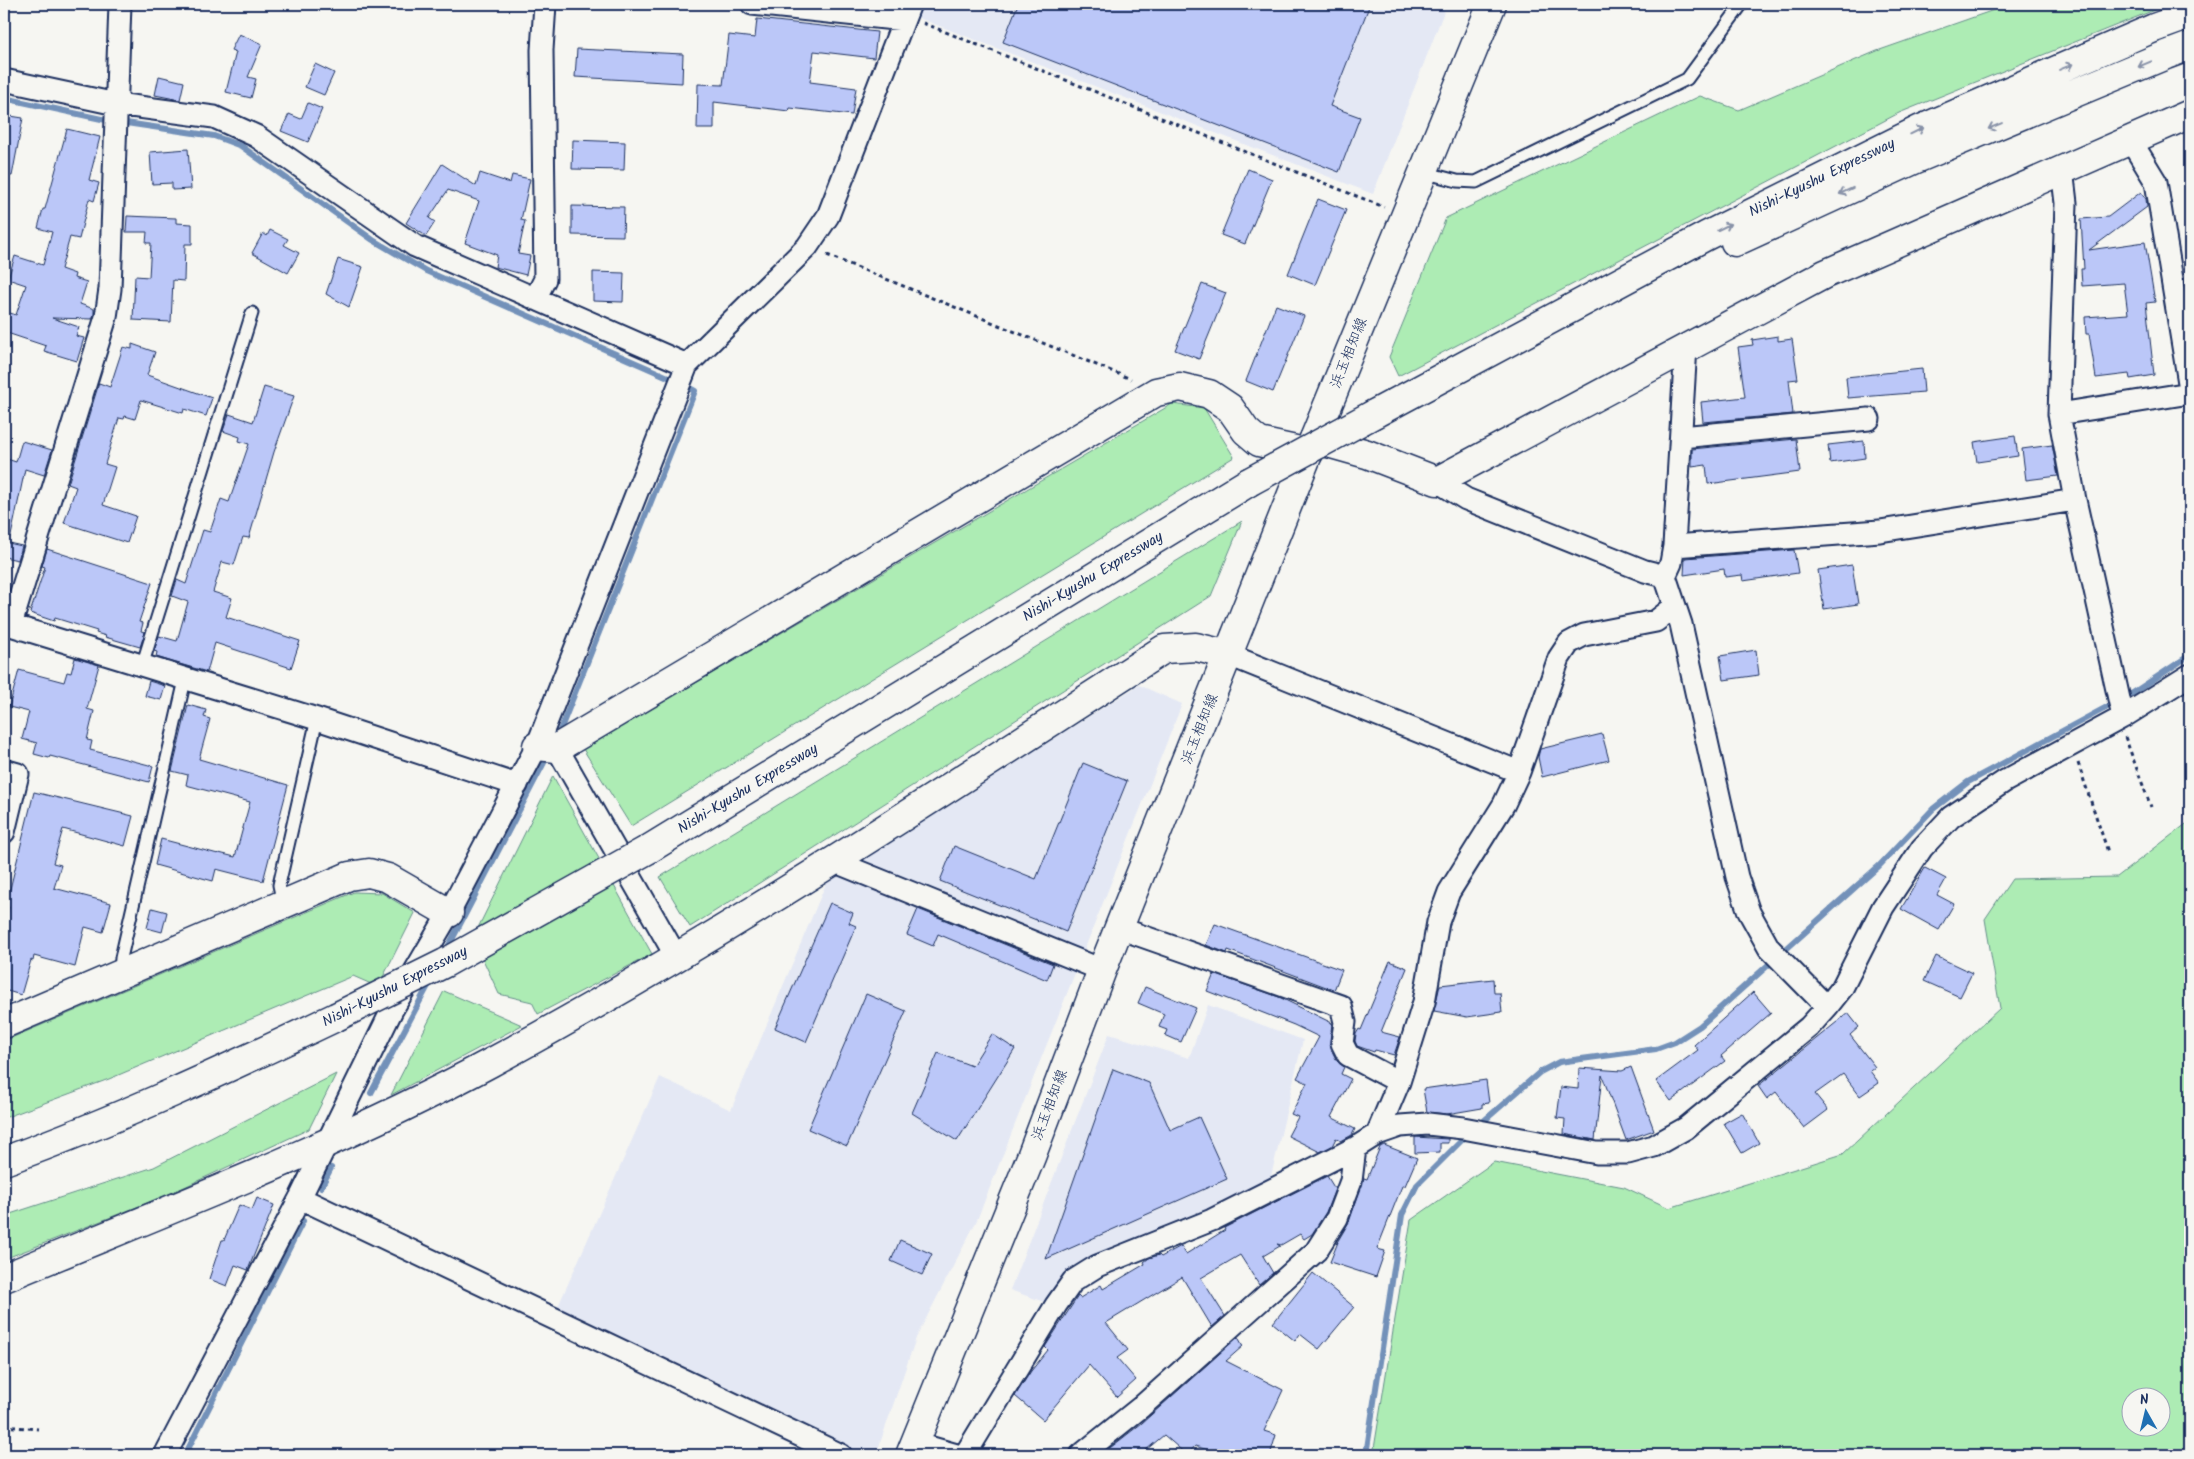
<svg xmlns="http://www.w3.org/2000/svg" width="2194" height="1459" font-family="Kalam,'Klee One',sans-serif">
	<rect width="100%" height="100%" fill="#f6f6f2"/>
	<filter id="ink" filterUnits="userSpaceOnUse"><feTurbulence type="fractalNoise" baseFrequency=".02" numOctaves="2"/><feDisplacementMap in="SourceGraphic" scale="10" xChannelSelector="R" yChannelSelector="G"/><feConvolveMatrix kernelMatrix="1 2 1 2 8 2 1 2 1" color-interpolation-filters="sRGB"/></filter>
	<g filter="url(#ink)">
		<!-- built -->
		<path fill="#e4e8f4" d="M915,4H1447L1373,194L911,15Z
			M1139,685L1182,704L977,1220L916,1338L876,1455H861L556,1311L660,1077L731,1110L827,881Z
			M1208,1005L1303,1040L1269,1185L1047,1303L1010,1290L1109,1034L1189,1058Z"/>
		<!-- green -->
		<path fill="#adecb4" stroke="#648e89" fill-rule="evenodd" d="M2011,4H2169L1899,113L1398,376L1389,357L1446,218L1700,96L1739,110L1877,51Z
			M1172,404L1204,408L1234,457L631,826L583,749Z
			M1242,521L1211,596L690,927L660,877Z
			M553,776L652,954L538,1014L532,1002L499,994L473,938Z
			M2190,821V1455H1373L1411,1220L1494,1162L1624,1187L1669,1208L1843,1154L2000,1008L1985,919L2012,879L2117,877ZM2162,1396V1426H2132V1396Z
			M354,892L382,893L415,913L378,987L353,976L109,1079L4,1118V1041Z
			M444,991L522,1025L391,1095Z
			M336,1074L309,1129L165,1196L4,1259V1216L154,1167Z"/>
		<g fill="none" stroke-linecap="round" stroke-linejoin="round">
			<!-- stream -->
			<path stroke="#7391b9" stroke-width="6" d="M4,98L106,120L214,136L241,146L373,240L426,271L675,380L695,391L557,738
				M446,951L549,753
				M371,1093L430,982
				M1478,1126L1540,1072L1559,1062L1656,1049L1675,1042L1700,1026L1879,866L1933,809L1968,782L2133,693L2190,655
				M321,1187L331,1168
				M185,1455L303,1221
				M1366,1455L1402,1215L1417,1185L1468,1134"/>
		</g>
		<!-- building -->
		<path fill="#bbc7f8" stroke="#1b2f5e" d="M1018,4H1370L1330,106L1360,117L1339,172L1003,42Z
			M757,19L877,32L874,58L814,51L810,82L856,88L852,115L790,108L789,111L714,102V129H697L698,84L723,85L729,35L755,38Z
			M239,34L262,44L248,77L256,79L251,98L226,92L236,52L231,50Z
			M577,49L683,54L682,83L575,77Z
			M315,64L334,73L324,95L305,87Z
			M159,76L184,82L180,100L155,95Z
			M308,103L322,109L308,142L281,131L289,114L301,119Z
			M4,115L23,118L12,176L4,175Z
			M67,129L100,137L89,180L99,183L94,201L89,199L79,239L70,237L61,269L75,274L74,278L87,282L80,304L94,309V314L92,319L52,318L79,327L76,336L84,338L77,361L44,351L46,346L4,332V311L16,315L26,285L8,279L15,256L43,265L52,232L38,228L43,209H45Z
			M573,140L625,142L624,170L572,169Z
			M188,149L191,189L172,190V183L152,184L150,152Z
			M442,164L476,186L480,173L510,183L512,175L530,179L521,220L525,221L518,254L530,256L526,275L495,267L497,255L465,243L479,201L448,190L429,218L435,222L426,236L406,223Z
			M1248,169L1272,179L1245,244L1221,235Z
			M2141,192L2146,199L2147,207L2089,250L2145,242L2155,302L2146,303L2154,375L2130,379L2129,374L2096,378L2089,334H2086L2085,317L2128,314L2124,283L2082,286L2081,269H2084L2081,219L2108,217Z
			M1318,199L1346,210L1315,285L1288,274Z
			M572,206L624,207L623,236L572,235Z
			M127,216L176,218V223L192,224V244H185L184,281L173,280L171,322L133,320L135,276L149,277L151,243H146L147,232H126Z
			M270,230L288,239L284,245L299,253L288,273L252,253L263,233L267,236Z
			M338,259L363,267L349,307L326,294Z
			M593,272L624,273L623,302L593,301Z
			M1202,284L1226,293L1199,359L1175,350Z
			M1276,305L1304,316L1273,392L1246,381Z
			M1778,336V341L1792,339L1798,379L1789,380L1793,414L1703,422L1701,402L1745,397L1738,347L1753,345L1752,340Z
			M132,344L155,352L147,375L212,398L206,416L184,409L183,413L141,400L135,419L125,416L124,419L119,418L105,464L115,467L103,505L136,516L127,543L64,523L76,487L68,484L99,383L110,387L123,347L132,349Z
			M1922,369L1924,392L1848,398L1846,377Z
			M264,387L294,396L274,452L249,538L243,537L234,565L222,562L213,592L232,598L226,617L300,641L291,668L215,643L207,672L156,657L157,652L154,651L159,636L177,641L188,602L172,596L177,580L186,584L203,530L210,532L221,499L229,502L249,444L239,441L240,437L223,431L229,414L253,422Z
			M2015,436L2018,456L1977,462L1974,442Z
			M1796,439L1800,472L1708,484L1706,465L1692,467V449Z
			M22,441L52,450L44,475L25,469L11,536L4,535V458L16,462Z
			M1864,441L1865,458L1830,463L1828,445Z
			M2052,445L2058,476L2026,480L2022,449Z
			M4,542L22,546L18,560L4,557Z
			M47,549L152,583L139,622L143,623L141,631L145,632L140,647L105,637L106,636L96,633L97,631L55,618L54,621L30,613L45,567L42,566Z
			M1794,550L1798,573L1743,581L1742,575L1725,577L1724,569L1684,575L1685,558Z
			M1852,565L1858,604L1824,609L1818,570Z
			M1756,650L1759,675L1724,680L1720,656Z
			M75,658L99,665L87,709L94,711L87,740L92,741L90,750L153,766L149,782L50,756L49,758L34,754L37,743L22,739L29,712L9,707L19,670L64,682L67,672L71,673Z
			M149,681L165,686L161,700L145,696Z
			M188,705L206,710L204,717L210,719L199,759L288,785L263,881L216,869L213,881L155,865L161,839L218,854L219,853L235,857L250,802L186,785L188,775L172,771Z
			M1602,734L1609,760L1542,777L1538,757L1540,749Z
			M1083,763L1127,781L1066,932L940,881L954,846L1036,879Z
			M34,792L133,816L125,846L63,829L53,863L61,865L54,888L111,903L103,932L85,927L75,967L34,956L33,961L31,960L21,995L4,990V928L9,907L7,906V901Z
			M1925,868L1946,879L1937,895L1954,904L1939,930L1901,909Z
			M830,903L853,913L849,923L856,926L806,1042L775,1028Z
			M152,908L167,912L162,932L147,928Z
			M918,909L1053,964L1047,980L938,934L933,946L907,935Z
			M1215,924L1342,970L1334,990L1228,950L1227,953L1206,945Z
			M1936,956L1972,973L1960,997L1924,981Z
			M1390,961L1407,968L1381,1032L1400,1037L1394,1055L1375,1050L1374,1052L1357,1046L1355,1041L1356,1034L1359,1029L1361,1030Z
			M1214,974L1279,997L1332,1023L1330,1041L1331,1049L1337,1061L1344,1067L1341,1074L1351,1079L1331,1117L1355,1129L1352,1135L1341,1141L1336,1138L1332,1146L1320,1152L1288,1136L1298,1117L1291,1114L1307,1083L1297,1078L1319,1037L1294,1025L1207,991Z
			M1493,979L1494,993H1500L1502,1012L1467,1017L1434,1011L1440,985Z
			M1145,987L1196,1008L1181,1042L1165,1035L1167,1030L1159,1027L1164,1014L1138,1003Z
			M1753,992L1771,1013L1721,1056L1725,1061L1671,1101L1656,1081L1698,1050L1694,1045Z
			M866,994L906,1011L847,1146L808,1129Z
			M1848,1013L1859,1027L1850,1035L1875,1067L1870,1071L1879,1083L1860,1096L1843,1074L1815,1094L1828,1110L1804,1128L1776,1092L1767,1099L1758,1086Z
			M992,1034L1015,1049L957,1141L912,1113L938,1053L972,1066Z
			M1631,1067L1654,1130L1626,1140L1602,1075L1595,1140L1564,1134L1565,1119L1557,1118L1561,1087L1578,1089L1579,1068L1622,1071Z
			M1113,1069L1149,1083L1170,1130L1199,1117L1227,1179L1046,1259Z
			M1486,1080L1489,1103L1482,1104V1108L1447,1114L1427,1112L1423,1089Z
			M1742,1113L1759,1143L1742,1153L1724,1123Z
			M1415,1137L1448,1139V1143H1440V1152L1415,1153Z
			M1384,1145L1417,1158L1405,1186H1402L1377,1249L1385,1251L1376,1277L1330,1262L1338,1242L1336,1244L1349,1222L1364,1178L1367,1179L1380,1147Z
			M1327,1176L1335,1189L1326,1212L1312,1234L1304,1239L1300,1234L1281,1245L1277,1244L1280,1246L1263,1256L1273,1273L1259,1285L1240,1255L1201,1278L1225,1316L1212,1327L1182,1277L1106,1323L1128,1350L1117,1358L1136,1380L1117,1397L1089,1365L1043,1420L1015,1396L1031,1371L1048,1350L1045,1347L1078,1296L1080,1298L1101,1285L1103,1289L1145,1264L1144,1262L1149,1258L1159,1255L1161,1257L1181,1246L1186,1254L1225,1230L1224,1228Z
			M257,1198L274,1205L248,1270L235,1265L227,1286L209,1279L222,1240H224L239,1205L252,1210Z
			M900,1240L932,1254L922,1275L891,1261Z
			M1313,1273L1354,1307L1319,1349L1300,1334L1295,1341L1273,1323Z
			M1238,1337L1243,1346L1226,1361L1283,1390L1264,1431L1276,1435L1270,1455H1224L1195,1446L1187,1455L1164,1435L1140,1455H1101L1142,1423Z"/>
		<g fill="none" stroke-linecap="round" stroke-linejoin="round">
			<defs>
				<path id="lane" d="M1423,172L1457,181L1476,182L1687,79L1742,4
					M142,666L252,313
					M283,904L279,885L317,719
					M120,973L121,958L185,680"/>
				<path id="street" d="M752,4L904,20
					M4,80L116,104L214,117L256,136L415,246L687,365
					M2131,141L2156,182L2190,389
					M2062,169L2066,203L2059,414L2075,500L2123,717
					M535,299L545,279L542,50L545,4
					M1686,346L1674,546L1671,563L1665,576L1681,624L1737,877L1749,912L1769,948L1827,1007
					M2059,414L2190,393
					M1681,437L1869,419
					M1437,481L1466,499L1645,571L1665,576
					M1674,546L1880,531L2075,500
					M4,623L317,719L517,785
					M11,625L106,317L110,289L120,4
					M1229,655L1519,772
					M557,748L677,958
					M4,770L18,774L4,832
					M833,861L1102,970
					M1119,928L1341,1006L1345,1022L1342,1043L1348,1055L1399,1082
					M1377,1134L1399,1082L1424,1002L1438,922L1449,892L1504,804L1519,772L1559,658L1569,643L1584,635L1656,621L1674,607
					M300,1198L841,1455
					M915,1443L957,1455
					M165,1455L300,1198L392,1010L449,913L537,746L687,365L807,247L828,216L910,4
					M965,1455L1056,1305L1073,1281L1097,1266L1212,1220L1355,1148L1377,1134L1400,1126L1428,1124L1463,1128L1597,1153H1628L1654,1146L1686,1128L1809,1027L1827,1007L1842,988L1883,907L1922,848L1951,817L2005,781L2123,717L2190,675
					M1081,1455L1141,1407L1316,1251L1337,1218L1351,1181L1355,1148"/>
				<path id="secondary" d="M1314,439L1367,454L1437,481L1825,274L2190,114
					M537,746L557,748L1156,392L1180,387L1209,394L1230,408L1246,431L1259,442L1309,453
					M4,1024L349,876L369,873L388,878L449,913
					M4,1278C167,1210 334,1147 490,1063C722,938 942,792 1164,649L1196,647L1229,655"/>
				<path id="primary" d="M910,1455L1031,1157L1102,970L1314,439L1492,4"/>
				<path id="highway" d="M1735,242L1916,159L2166,55L2190,46
					M1374,414L1706,236L1921,129L2154,28L2190,15
					M649,849L1249,482
					M4,1161C117,1120 227,1069 336,1017"/>
			</defs>
			<!-- lane casing -->
			<use href="#lane" stroke="#1b2f5e" stroke-width="15"/>
			<!-- street casing -->
			<use href="#street" stroke="#1b2f5e" stroke-width="25"/>
			<!-- secondary casing -->
			<use href="#secondary" stroke="#1b2f5e" stroke-width="31"/>
			<!-- primary casing -->
			<use href="#primary" stroke="#1b2f5e" stroke-width="31"/>
			<!-- highway casing -->
			<use href="#highway" stroke="#1b2f5e" stroke-width="31"/>
			<!-- path -->
			<path stroke="#1b2f5e" stroke-width="3" stroke-dasharray="4 4" stroke-linecap="butt" d="M923,23L1384,207
				M827,255L1131,379
				M2125,737L2151,807
				M2078,763L2108,852
				M4,1426L38,1429"/>
			<!-- lane -->
			<use href="#lane" stroke="#f6f6f2" stroke-width="11"/>
			<!-- street -->
			<use href="#street" stroke="#f6f6f2" stroke-width="21"/>
			<!-- secondary -->
			<use href="#secondary" stroke="#f6f6f2" stroke-width="28"/>
			<!-- primary -->
			<use href="#primary" stroke="#f6f6f2" stroke-width="28"/>
			<!-- highway -->
			<use href="#highway" stroke="#f6f6f2" stroke-width="28"/>
			<defs>
				<path id="highway-bridge" d="M1249,482L1374,414
					M336,1017L445,963L649,849"/>
			</defs>
			<!-- highway-bridge casing -->
			<use href="#highway-bridge" stroke="#1b2f5e" stroke-width="31" stroke-linecap="butt"/>
			<!-- highway-bridge -->
			<use href="#highway-bridge" stroke="#f6f6f2" stroke-width="28"/>
		</g>
		<!-- one-way arrows -->
		<defs><path id="oneway-shaft" d="M-6 0H5M1.5-3L5.5 0L1.5 3" fill="none" stroke-width="1.6" stroke-linecap="round" stroke-linejoin="round" transform="scale(1.25)"/></defs>
		<g stroke="#8892a8">
			<use href="#oneway-shaft" transform="translate(2145 64) rotate(157)"/>
			<use href="#oneway-shaft" transform="translate(2066 67) rotate(-23)"/>
			<use href="#oneway-shaft" transform="translate(1995 126) rotate(157)"/>
			<use href="#oneway-shaft" transform="translate(1917 131) rotate(-26)"/>
			<use href="#oneway-shaft" transform="translate(1846 191) rotate(155)"/>
			<use href="#oneway-shaft" transform="translate(1724 227) rotate(-26)"/>
		</g>
	</g>
	<g text-anchor="middle" dominant-baseline="central" stroke-width="5" stroke-linejoin="round" paint-order="stroke">
		<!-- street labels -->
		<g font-size="15" fill="#1b2f5e" stroke="#f6f6f2">
			<text transform="translate(1822 178) rotate(-26)">Nishi-Kyushu Expressway</text>
			<text transform="translate(1349 353) rotate(-68)">浜玉相知線</text>
			<text transform="translate(1093 577) rotate(-31)">Nishi-Kyushu Expressway</text>
			<text transform="translate(1200 729) rotate(-68)">浜玉相知線</text>
			<text transform="translate(748 789) rotate(-31)">Nishi-Kyushu Expressway</text>
			<text transform="translate(395 987) rotate(-27)">Nishi-Kyushu Expressway</text>
			<text transform="translate(1050 1105) rotate(-69)">浜玉相知線</text>
		</g>
	</g>
	<!-- margin -->
	<rect width="2194" height="1459" fill="none" stroke="#f6f6f2" stroke-width="20"/>
	<rect x="10" y="10" width="2174" height="1439" fill="none" stroke="#1b2f5e" stroke-width="2" filter="url(#ink)"/>
	<!-- north arrow -->
	<g transform="translate(2146 1412) rotate(352)"><circle r="24" fill="#f6f6f2" stroke="#9ea6b7"/>
	<path d="M0-4L9 19L0 12L-9 19Z" fill="#1f6fb2"/>
	<text y="-8" font-size="14" font-weight="bold" text-anchor="middle" fill="#1b2f5e">N</text>
	</g>
</svg>
